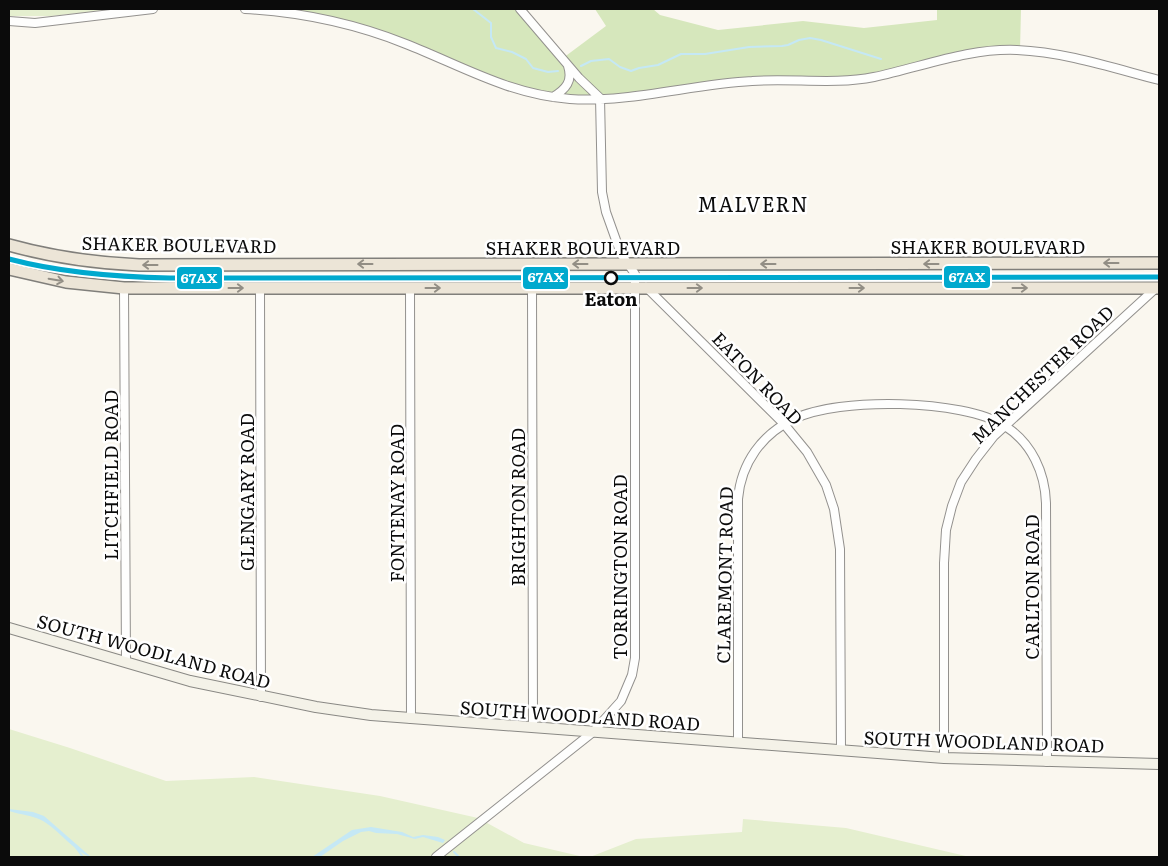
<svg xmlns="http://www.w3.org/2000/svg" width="1168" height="866" font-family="Literata,serif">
	<rect width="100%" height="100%" fill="#faf7ef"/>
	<!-- green -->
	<path fill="#e5efcf" d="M9,9H117L51,16H9Z
		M9,729L70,748L166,781L254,777L380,796L478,818L524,843L584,857H9Z
		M743,819L846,828L970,857H590L636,839L742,832Z"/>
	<!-- forest -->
	<path fill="#d6e7bc" d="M245,9H520L563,58L606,26L595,9H653L660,15L718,30L803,21L864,28L937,20V9H1021L1020,50H990L873,77L792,80L619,97L546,96L356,28Z"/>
	<!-- water -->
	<path fill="#c5e8f5" d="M9,809L33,812L44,816L91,857C73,851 60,831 43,821C32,815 21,815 9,811Z
		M371,827L402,832L413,837L423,835L438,837L445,840L443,843L423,837L415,839L397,834L376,833L369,831L361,832L343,841L320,857H312L352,830Z"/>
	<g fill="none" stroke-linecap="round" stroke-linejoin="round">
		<!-- stream -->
		<path stroke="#c5e8f5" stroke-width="2" d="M473,9L491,23V37L496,48L512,52L526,59L533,68L548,72L558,71
			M581,66L591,61L609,59L620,67L631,71L639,68L658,65L681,54H705L749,47L782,46L788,45L799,40L810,38L821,40L881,59
			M74,845L83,857
			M454,852L459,857"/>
		<defs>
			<path id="street" d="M245,9C299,12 356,24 406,44C462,66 508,94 570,99C629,103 693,84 752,81C793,78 834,85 874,77C922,67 968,48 1017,50C1065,52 1113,68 1159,80
				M9,21L35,23L153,9
				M553,97C566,89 573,81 568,66
				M532,287L533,727
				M646,287L784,424L807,452L826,485L834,509L840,549L841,751
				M124,288L126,662
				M260,288L261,697
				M410,288L411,719
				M738,743V499C741,463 762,434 794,419C838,397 963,399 1005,426C1032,443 1045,473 1046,503L1047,762
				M944,758V563L946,530L952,506L961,482L976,459L994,436L1156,288
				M436,857L593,732L621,701L632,675L635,658V274L621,254L606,212L602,192L600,98L579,78L520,9"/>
			<path id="secondary" d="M9,628L190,681L316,707L371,715L944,758L1159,764"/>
			<path id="primary" d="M9,245C52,257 95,263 139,265L1159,263
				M9,269L66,282L124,288H1159"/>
		</defs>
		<!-- street casing -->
		<use href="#street" stroke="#93918e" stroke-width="10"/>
		<!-- secondary casing -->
		<use href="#secondary" stroke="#898884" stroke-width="12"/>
		<!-- primary casing -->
		<use href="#primary" stroke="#807f7b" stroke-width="14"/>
		<!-- street -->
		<use href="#street" stroke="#fefefd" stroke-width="8"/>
		<!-- secondary -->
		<use href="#secondary" stroke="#f4f2e8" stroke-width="10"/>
		<!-- primary -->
		<use href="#primary" stroke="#ece5d7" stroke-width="11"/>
		<defs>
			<path id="rail-1" d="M9,259C62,273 115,277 170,278L1159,277"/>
		</defs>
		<!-- rail-1 casing -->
		<use href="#rail-1" stroke="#fff" stroke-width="9"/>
		<!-- rail-1 -->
		<use href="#rail-1" stroke="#00a9ce" stroke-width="5"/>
	</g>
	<!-- one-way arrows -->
	<defs><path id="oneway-shaft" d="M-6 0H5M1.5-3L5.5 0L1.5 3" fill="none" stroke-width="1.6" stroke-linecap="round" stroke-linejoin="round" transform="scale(1.25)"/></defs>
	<g stroke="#928e85">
		<use href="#oneway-shaft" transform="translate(1111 263) rotate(180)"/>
		<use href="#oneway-shaft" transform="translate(365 264) rotate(180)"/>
		<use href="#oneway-shaft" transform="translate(580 264) rotate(180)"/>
		<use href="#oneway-shaft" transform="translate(768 264) rotate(180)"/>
		<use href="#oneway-shaft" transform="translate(931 264) rotate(180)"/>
		<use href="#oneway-shaft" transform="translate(150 265) rotate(180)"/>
		<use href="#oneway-shaft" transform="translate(56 280) rotate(10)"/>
		<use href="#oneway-shaft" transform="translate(236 288)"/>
		<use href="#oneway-shaft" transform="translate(433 288)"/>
		<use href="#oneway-shaft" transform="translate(695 288)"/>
		<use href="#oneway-shaft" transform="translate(857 288)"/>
		<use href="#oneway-shaft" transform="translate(1020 288)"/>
	</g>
	<!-- markers -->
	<circle fill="#fff" stroke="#0b0b0b" stroke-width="2.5" cx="611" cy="278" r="6"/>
	<g text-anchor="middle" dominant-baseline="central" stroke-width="5" stroke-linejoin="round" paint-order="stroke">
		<!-- street labels -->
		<g font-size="18" fill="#0b0b0b" stroke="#fff">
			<text transform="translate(179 244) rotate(1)">SHAKER BOULEVARD</text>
			<text x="988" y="246">SHAKER BOULEVARD</text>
			<text x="583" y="247">SHAKER BOULEVARD</text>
			<text transform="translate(1042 374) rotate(-44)">MANCHESTER ROAD</text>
			<text transform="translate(758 378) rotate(46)">EATON ROAD</text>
			<text transform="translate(110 475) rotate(-90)">LITCHFIELD ROAD</text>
			<text transform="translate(246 492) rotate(-90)">GLENGARY ROAD</text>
			<text transform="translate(396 503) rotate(-90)">FONTENAY ROAD</text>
			<text transform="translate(517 507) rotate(-90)">BRIGHTON ROAD</text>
			<text transform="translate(619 567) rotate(-90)">TORRINGTON ROAD</text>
			<text transform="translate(724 575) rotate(-89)">CLAREMONT ROAD</text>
			<text transform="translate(1031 587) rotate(-90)">CARLTON ROAD</text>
			<text transform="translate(154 651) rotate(15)">SOUTH WOODLAND ROAD</text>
			<text transform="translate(580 715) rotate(4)">SOUTH WOODLAND ROAD</text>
			<text transform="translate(984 741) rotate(2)">SOUTH WOODLAND ROAD</text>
		</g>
		<!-- stop labels -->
		<g font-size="18" font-weight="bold" fill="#0b0b0b" stroke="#fff">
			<text x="611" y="298">Eaton</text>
		</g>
		<!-- quarter labels -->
		<g font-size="20" letter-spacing="1" fill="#0b0b0b" stroke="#fff">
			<text x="753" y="203">MALVERN</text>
		</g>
	</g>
	<g stroke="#fff" stroke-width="2">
		<rect x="943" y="265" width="48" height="24" rx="5" fill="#00a9ce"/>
		<rect x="522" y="266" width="47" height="24" rx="5" fill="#00a9ce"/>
		<rect x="176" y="266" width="47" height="24" rx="5" fill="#00a9ce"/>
	</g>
	<g font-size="14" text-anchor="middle" font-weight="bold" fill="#fff">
		<text x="967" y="282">67AX</text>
		<text x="546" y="282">67AX</text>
		<text x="199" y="283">67AX</text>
	</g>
	<!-- border -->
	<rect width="1168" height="866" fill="none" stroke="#0b0b0b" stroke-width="20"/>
</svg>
